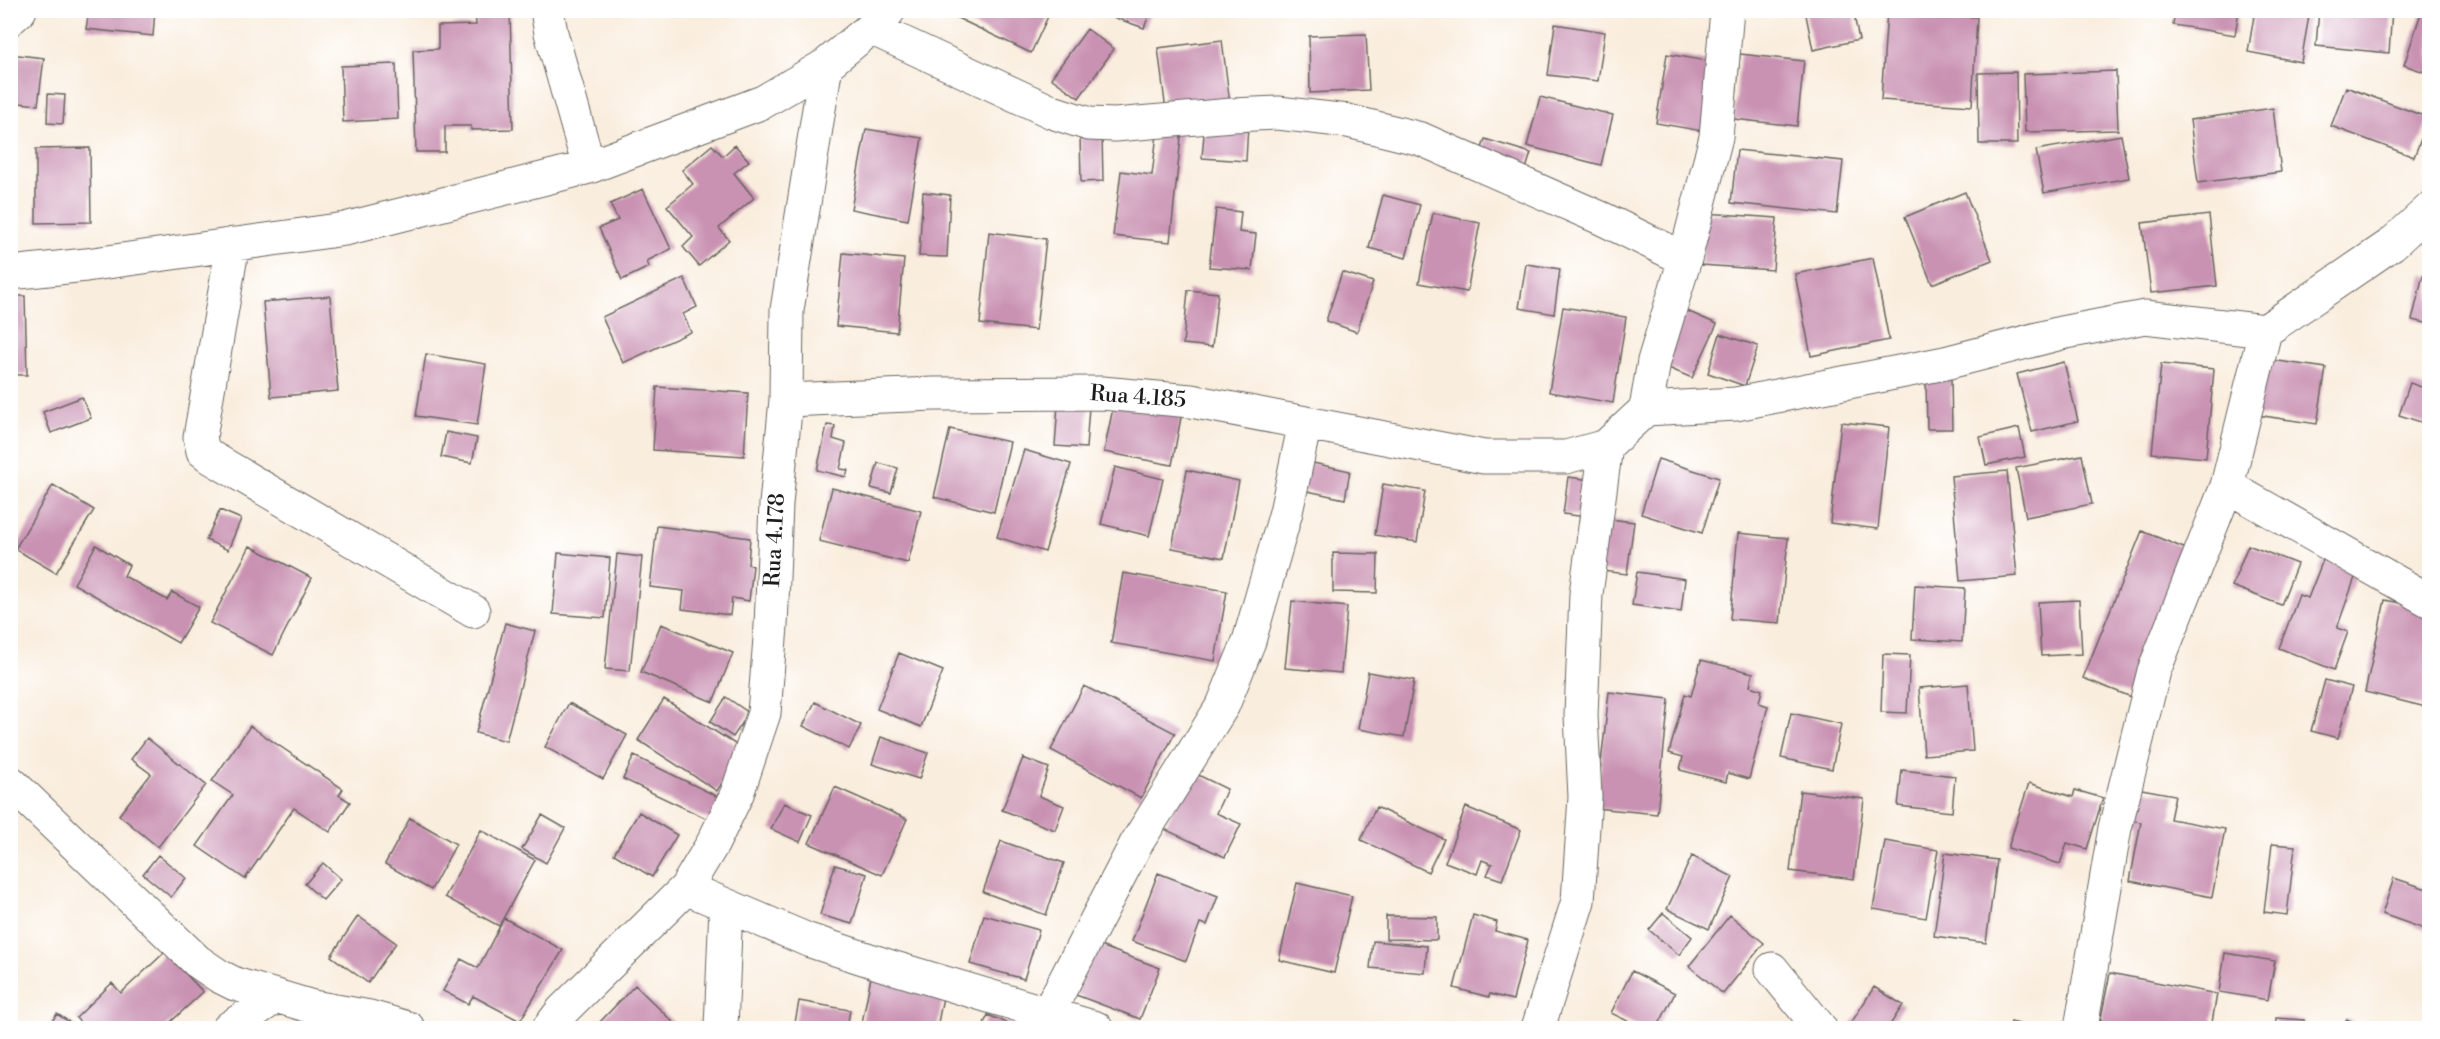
<svg xmlns="http://www.w3.org/2000/svg" width="2440" height="1039" font-family="'Libre Bodoni',serif">
	<rect width="100%" height="100%" fill="#fff"/>
	<filter id="ink" filterUnits="userSpaceOnUse"><feTurbulence type="fractalNoise" baseFrequency=".0167" numOctaves="2"/><feDisplacementMap in="SourceGraphic" scale="12" xChannelSelector="R" yChannelSelector="G"/><feConvolveMatrix kernelMatrix="1 2 1 2 8 2 1 2 1" color-interpolation-filters="sRGB"/></filter>
	<filter id="wash" filterUnits="userSpaceOnUse"><feTurbulence type="fractalNoise" baseFrequency=".008" numOctaves="4" result="noise"/><feDisplacementMap in="SourceGraphic" scale="24" xChannelSelector="R" yChannelSelector="G"/><feGaussianBlur stdDeviation="1.35" result="paint"/><feColorMatrix in="noise" values="0 0 0 0 0 0 0 0 0 0 0 0 0 0 0 0 0 1.4 0 .05"/><feComposite in="paint" operator="in"/></filter>
	<g filter="url(#wash)">
		<rect width="100%" height="100%" fill="#f9eddd"/>
		<g id="blocks">
			<!-- building -->
			<path fill="#c992b2" d="M89,10H155L153,36L86,29Z
				M510,10L513,129L471,130V126H445V152H416L413,50L438,49V26L476,25L475,11Z
				M953,10H1051L1031,53L951,15Z
				M1112,10H1151L1144,28L1110,16Z
				M1805,10H1853L1859,40L1813,50Z
				M2175,10H2239L2235,35L2173,25Z
				M2255,10H2310L2301,62L2248,52Z
				M2319,10H2392L2389,53L2316,46Z
				M2422,10H2430V74L2404,65Z
				M1887,11L1977,17L1972,106L1881,100Z
				M1555,24L1605,32L1598,81L1548,75Z
				M1087,29L1114,49L1079,98L1051,78Z
				M1366,34L1369,90L1310,93L1309,36Z
				M1222,40L1230,104L1166,111L1158,48Z
				M10,54L44,58L38,105L10,102Z
				M1667,54L1719,63L1708,132L1656,123Z
				M1740,54L1804,61L1797,126L1734,119Z
				M396,64L398,119L343,122L341,66Z
				M2116,71L2118,130L2025,132L2023,74Z
				M2016,72L2017,144H1979L1978,73Z
				M2346,87L2429,118L2414,157L2331,126Z
				M48,94L65,95L63,124L47,123Z
				M1540,97L1613,115L1601,165L1527,146Z
				M2273,108L2281,172L2198,183L2190,120Z
				M10,113H13L12,150H10Z
				M1205,122L1248,125L1246,161L1202,158Z
				M1158,126L1182,128L1170,242L1113,236L1121,171L1152,175Z
				M866,129L922,138L908,220L851,209Z
				M1080,134H1102L1103,181L1081,182Z
				M2121,135L2129,178L2044,193L2036,150Z
				M1485,139L1531,153L1525,172L1479,158Z
				M712,145L723,156L735,145L749,161L734,173L754,198L719,228L729,240L699,266L683,247L693,237L667,206L693,184L682,170Z
				M90,148L91,222L36,223V149Z
				M1737,150L1843,161L1837,214L1731,203Z
				M643,189L671,249L647,261L649,267L622,280L599,228L618,220L610,204Z
				M923,192L950,195L947,257L919,256Z
				M1965,192L1992,260L1932,284L1905,217Z
				M1383,195L1420,205L1406,258L1369,248Z
				M1216,209L1241,212L1239,232L1256,234L1252,270L1209,267Z
				M1433,213L1480,223L1467,292L1419,283Z
				M1705,213L1777,218L1773,270L1701,265Z
				M2209,215L2217,286L2151,293L2142,223Z
				M2430,224V247L2421,242Z
				M989,232L1046,239L1036,330L980,324Z
				M843,253L904,259L897,332L836,326Z
				M1873,258L1889,340L1811,356L1795,274Z
				M1526,264L1560,269L1554,314L1519,308Z
				M1342,272L1373,282L1357,332L1326,321Z
				M2423,275L2430,276V324L2412,320Z
				M684,278L697,307L683,314L691,332L623,363L602,317Z
				M1188,290L1218,293L1212,347L1183,344Z
				M10,296H25L27,375H10Z
				M330,296L338,391L271,397L263,302Z
				M1563,307L1626,317L1613,403L1549,392Z
				M1680,308L1717,324L1692,378L1657,363Z
				M1720,334L1758,346L1745,386L1708,373Z
				M426,354L486,364L477,425L416,416Z
				M2264,359L2326,368L2317,424L2257,415Z
				M2064,362L2078,421L2032,432L2017,374Z
				M2161,364L2214,369L2206,458L2152,453Z
				M1926,378H1951L1952,429H1927Z
				M2410,383L2430,390V425L2399,415Z
				M657,387L748,393L744,456L653,450Z
				M82,397L91,418L51,433L43,412Z
				M1115,398L1182,412L1172,465L1104,452Z
				M1058,404L1089,407L1086,448L1055,446Z
				M1841,422L1889,427L1878,529L1830,523Z
				M827,425L835,426L833,439L846,443L840,469L848,470L846,477L817,470Z
				M2019,428L2025,457L1986,465L1980,437Z
				M950,429L1010,442L994,512L934,497Z
				M446,432L477,438L472,463L441,457Z
				M1024,450L1071,464L1045,552L997,537Z
				M2082,455L2092,504L2026,517L2016,468Z
				M1658,459L1719,478L1702,533L1641,514Z
				M1304,461L1350,471L1345,499L1298,489Z
				M878,463L898,468L891,493L871,488Z
				M1115,467L1163,479L1149,536L1101,524Z
				M1187,470L1239,481L1224,558L1172,548Z
				M2007,471L2017,576L1960,581L1951,476Z
				M1568,477L1600,481L1595,518L1563,514Z
				M1383,484L1425,491L1417,542L1375,535Z
				M53,485L94,510L56,573L15,549Z
				M832,488L921,511L908,563L819,541Z
				M220,510L241,519L228,550L206,540Z
				M1601,518L1634,522L1627,574L1594,570Z
				M657,526L750,538L748,564L753,566L749,601L732,598L730,615L682,609L684,591L650,587Z
				M2142,531L2196,553L2139,700L2083,678Z
				M1738,533L1788,538L1780,623L1730,619Z
				M96,545L129,565L124,576L167,600L172,592L199,607L178,643L74,584Z
				M2248,545L2297,564L2281,605L2232,586Z
				M250,546L312,578L273,655L210,623Z
				M558,553L610,558L605,618L553,614Z
				M1333,553L1378,554L1377,593L1333,592Z
				M617,554L642,557L630,671L605,669Z
				M2323,560L2357,572L2337,628L2348,632L2334,670L2279,648L2299,595L2308,598Z
				M1637,572L1685,579L1681,612L1632,605Z
				M1123,573L1227,591L1215,661L1111,643Z
				M1915,585L1965,588L1962,642L1912,639Z
				M2079,600L2082,654L2041,656L2038,602Z
				M2385,600L2430,609V708L2365,692Z
				M1292,601L1347,607L1341,673L1285,668Z
				M505,623L535,631L506,741L476,733Z
				M661,624L733,653L713,702L641,672Z
				M899,653L943,671L921,727L877,709Z
				M1883,654L1910,655L1907,713L1881,712Z
				M1701,660L1753,673L1750,686L1762,690L1759,703L1768,706L1749,779L1728,773L1726,782L1680,770L1683,757L1669,753L1685,694L1691,696Z
				M1368,672L1414,680L1404,737L1358,729Z
				M2325,680L2352,687L2338,738L2311,731Z
				M1968,684L1973,751L1924,755L1919,688Z
				M1084,686L1175,733L1141,798L1051,750Z
				M1609,692L1669,699L1657,814L1596,808Z
				M726,697L749,713L733,737L710,722Z
				M664,699L743,749L717,791L638,740Z
				M815,702L861,725L849,749L803,726Z
				M569,703L627,735L603,779L545,747Z
				M1791,713L1841,724L1832,769L1781,758Z
				M250,726L343,789L339,795L350,802L330,832L294,808L245,879L197,846L233,795L212,781Z
				M881,737L928,753L919,779L872,764Z
				M147,738L206,785L158,847L119,815L151,774L131,759Z
				M634,756L731,803L720,825L623,779Z
				M1023,758L1049,768L1039,796L1064,806L1055,830L1002,810Z
				M1902,770L1955,776L1952,812L1898,806Z
				M1190,771L1227,789L1216,813L1241,824L1225,857L1164,829Z
				M2029,783L2073,797L2075,790L2103,798L2087,849L2067,843L2060,864L2008,848Z
				M835,787L907,819L882,875L809,843Z
				M2136,788L2175,795L2170,819L2225,829L2212,897L2130,881L2141,822L2129,820Z
				M1800,791L1864,799L1854,879L1790,871Z
				M784,803L812,815L800,842L771,829Z
				M1376,807L1444,839L1428,872L1361,840Z
				M1466,807L1521,830L1502,880L1487,875L1492,864L1482,860L1477,874L1445,862Z
				M639,812L677,835L652,877L614,854Z
				M542,815L565,828L546,863L522,849Z
				M410,818L456,844L431,890L385,864Z
				M481,830L535,860L499,926L445,897Z
				M1001,841L1064,863L1046,915L983,892Z
				M1885,841L1938,850L1926,918L1873,909Z
				M2272,844L2295,846L2287,915L2264,912Z
				M1945,853L1997,860L1986,943L1934,936Z
				M158,855L186,878L171,897L143,874Z
				M1692,856L1733,877L1709,929L1667,909Z
				M323,863L341,879L323,900L305,884Z
				M835,865L867,874L852,924L820,915Z
				M1158,873L1218,896L1207,925L1200,923L1186,961L1132,941Z
				M2394,878L2430,890V931L2382,914Z
				M1297,883L1352,896L1334,973L1279,960Z
				M1663,913L1692,937L1679,955L1649,930Z
				M984,915L1039,930L1024,979L970,964Z
				M1473,915L1497,922L1495,931L1528,940L1513,1000L1490,994L1489,997L1454,988Z
				M1730,915L1764,943L1723,994L1689,966Z
				M358,916L396,943L368,983L331,956Z
				M1386,916L1437,917V940L1386,939Z
				M504,918L563,950L520,1021L473,996L468,1004L443,991L461,959L478,968Z
				M1373,941L1427,946L1425,973L1370,968Z
				M1095,944L1160,968L1140,1019L1076,995Z
				M165,952L203,992L164,1028H86L76,1018L112,983L121,993Z
				M2225,953L2275,961L2268,1000L2219,992Z
				M1632,971L1675,993L1657,1028H1642L1611,1013Z
				M2110,973L2217,994L2211,1028H2099Z
				M871,977L944,992L937,1028H861Z
				M635,985L679,1028H605L599,1023Z
				M1874,987L1903,1005L1888,1028H1848Z
				M799,1001L850,1010L847,1028H794Z
				M57,1014L77,1027L76,1028H47Z
				M988,1015L1019,1028H982Z
				M2276,1018L2304,1020V1028H2275Z
				M2347,1019L2363,1028H2342Z
				M2011,1022L2036,1028H2009Z"/>
		</g>
	</g>
	<g filter="url(#ink)">
		<use href="#blocks" fill-opacity="0" stroke="#696560" stroke-width="1.5"/>
		<g fill="none" stroke-linecap="round" stroke-linejoin="round">
			<defs>
				<path id="minor" d="M547,10L551,33L589,167
					M10,19L20,10
					M871,28L1052,112L1089,124L1115,125L1232,115L1278,113L1348,121L1421,139L1603,219L1685,259
					M233,244L200,437L203,451L212,458L473,611
					M10,273L86,265L345,229L589,167L763,102L826,65
					M786,400L934,394L1102,393L1191,401L1484,457H1566L1606,446L1646,409L1736,404L1945,363L2061,333L2145,317L2265,331
					M1646,409L1654,361L1685,259L1716,137L1727,10
					M2227,486L2430,601
					M10,782L197,961L219,976L235,984L313,1007L370,1017L408,1028
					M686,888L808,940L888,966L1096,1028
					M1772,969L1820,1028
					M1048,1013L1136,844L1223,705L1249,641L1268,575L1286,512L1305,423
					M229,1028L277,996
					M549,1028L562,1011L686,888L713,843L737,794L764,713L771,626L776,504L786,400L787,310L826,65L882,19L889,10
					M721,1028L726,906
					M1538,1028L1578,901L1585,797L1581,715L1586,594L1606,446
					M2081,1028L2115,828L2154,671L2227,486L2265,331L2392,244L2430,209"/>
			</defs>
			<!-- minor casing -->
			<use href="#minor" stroke="#696560" stroke-width="35"/>
			<!-- minor -->
			<use href="#minor" stroke="#fff" stroke-width="33"/>
		</g>
	</g>
	<g text-anchor="middle" dominant-baseline="central" stroke-width="6" stroke-linejoin="round" paint-order="stroke">
		<!-- street labels -->
		<g font-size="22" fill="#1c1c1c" stroke="#fff">
			<text transform="translate(1138 397) rotate(4)">Rua 4.185</text>
			<text transform="translate(775 540) rotate(-87)">Rua 4.178</text>
		</g>
	</g>
	<!-- margin -->
	<rect width="2440" height="1039" fill="none" stroke="#fff" stroke-width="36"/>
</svg>
